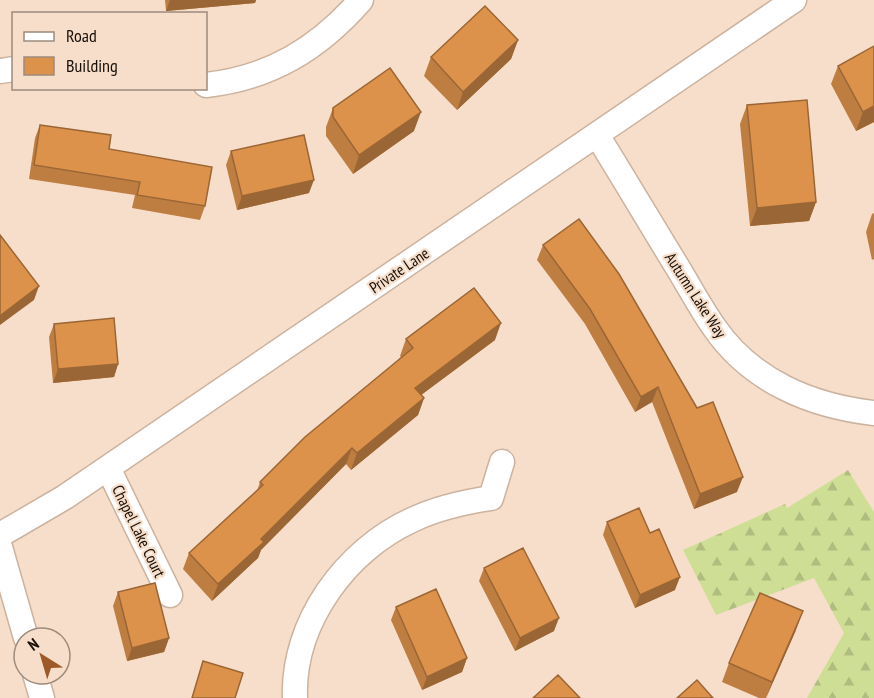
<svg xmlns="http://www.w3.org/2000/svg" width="874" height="698" font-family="'PT Sans Narrow',sans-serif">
	<defs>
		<pattern id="forest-firs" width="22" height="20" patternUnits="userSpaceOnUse" patternTransform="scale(1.5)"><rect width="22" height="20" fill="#cfde95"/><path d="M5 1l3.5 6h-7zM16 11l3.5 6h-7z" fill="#b1bd7f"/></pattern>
	</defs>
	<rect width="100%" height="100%" fill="#f7deca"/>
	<!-- forest -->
	<path fill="url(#forest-firs)" d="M848,470L874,512V698H807L844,633L814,578L716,615L683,550L785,504L787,508Z"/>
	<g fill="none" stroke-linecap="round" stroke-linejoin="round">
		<defs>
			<path id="minor" d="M0,71L14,69
				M206,85C270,78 318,49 361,0
				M597,135C623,177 648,219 673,260C687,282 699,306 714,327C751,381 811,406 874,413
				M108,468L170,595
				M0,535L65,497L794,0
				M0,547L26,638
				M35,674L42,698
				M295,698C292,623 346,550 412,520C437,508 464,502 491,498L502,462"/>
		</defs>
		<!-- minor casing -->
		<use href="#minor" stroke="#cbb39f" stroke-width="27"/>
		<!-- minor -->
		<use href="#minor" stroke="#fff" stroke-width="24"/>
	</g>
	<!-- wall -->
	<path fill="#be7e41" d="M165,0H256L255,3L166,11Z
		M518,40L511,59L457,110L424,76L431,57Z
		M874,46V122L856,131L831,84L838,66Z
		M747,105L816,202L809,221L750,226L740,124Z
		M333,108L414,131L353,174L326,136V127Z
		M40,125L109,149L205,206L200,220L132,208L135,195L29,179L35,138Z
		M231,151L309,193L237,210L226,165Z
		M874,213V259L872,260L866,232L872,214Z
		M579,219L737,492L694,509L652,402L635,412L585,324L537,260L543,245Z
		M54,324L118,364L114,377L53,383L49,337Z
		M406,339L495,340L421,395L424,398L418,415L351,470L346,464L261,550L258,558L212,601L183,569L189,553L257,491L260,482L401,357L400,356Z
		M607,522L675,590L635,608L603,535Z
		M484,568L554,631L515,651L479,581Z
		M118,592L169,638L164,652L127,661L113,606Z
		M396,607L467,658L462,672L422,690L391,620Z
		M796,630L766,698H759L722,682L729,663Z"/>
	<!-- shaded-wall -->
	<path fill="#9b6635" d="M170,0H256L255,3L166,11Z
		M518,40L511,59L457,110L463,92Z
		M874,106V122L856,131L863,112Z
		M421,112L414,131L353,174L359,155Z
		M314,180L309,193L237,210L242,196Z
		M816,202L809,221L750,226L757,208Z
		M39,286L34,300L0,325V316Z
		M501,323L495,340L409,404L415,388Z
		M118,364L114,377L53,383L58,369Z
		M658,387L652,402L635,412L641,397Z
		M424,398L418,415L351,470L357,453Z
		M352,448L346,464L261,550L258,558L212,601L218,584L261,539Z
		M743,477L737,492L694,509L700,494Z
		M680,577L675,590L635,608L640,595Z
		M803,611L796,630L766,698L772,682Z
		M559,618L554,631L515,651L520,638Z
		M169,638L164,652L127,661L132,648Z
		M467,658L462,672L422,690L427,677Z"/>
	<!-- building -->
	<path fill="#dd924c" stroke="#9b6635" stroke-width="1.5" d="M485,6L518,40L463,92L431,57Z
		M874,46V106L863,112L838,66Z
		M390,68L421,112L359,155L333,117V108Z
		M807,100L816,202L757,208L747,105Z
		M40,125L111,135L109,149L212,167L205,206L137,195L140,182L34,165Z
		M304,135L314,180L242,196L231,151Z
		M579,219L619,274L697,408L713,402L743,477L700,494L658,387L641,397L590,309L543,245Z
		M0,235L39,286L0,316Z
		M474,288L501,323L415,388L424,398L357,453L352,448L261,539L264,542L218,584L189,553L263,485L260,482L305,437L413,348L406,339Z
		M114,318L118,364L58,369L54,324Z
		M639,508L650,533L659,529L680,577L640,595L607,522Z
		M523,548L559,618L520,638L484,568Z
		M155,583L169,638L132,648L118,592Z
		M436,589L467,658L427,677L396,607Z
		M760,593L803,611L772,682L729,663Z
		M203,661L243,673L235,698H192Z
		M558,675L580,698H533Z
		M697,680L713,698H677Z"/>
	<g text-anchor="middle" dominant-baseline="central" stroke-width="4.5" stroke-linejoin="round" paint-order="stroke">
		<!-- street labels -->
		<g font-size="16" fill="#170f08" stroke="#f7deca">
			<text transform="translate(399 270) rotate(-34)">Private Lane</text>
			<text transform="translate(696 295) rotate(57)">Autumn Lake Way</text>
			<text transform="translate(139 531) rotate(64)">Chapel Lake Court</text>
		</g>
	</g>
	<!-- legend -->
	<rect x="12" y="12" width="195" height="78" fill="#f7deca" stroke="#9d8b7c" stroke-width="1.5"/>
	<rect x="24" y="32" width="30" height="9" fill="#ffffff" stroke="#9d8b7c" stroke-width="1.5"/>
	<text x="66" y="42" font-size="18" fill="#170f08">Road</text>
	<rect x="24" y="57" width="30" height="18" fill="#dd924c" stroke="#9d8b7c" stroke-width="1.5"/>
	<text x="66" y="72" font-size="18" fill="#170f08">Building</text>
	<!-- north arrow -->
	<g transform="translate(42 656) rotate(323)"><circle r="28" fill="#f7deca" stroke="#9d8b7c" stroke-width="1.5"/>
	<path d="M0-4.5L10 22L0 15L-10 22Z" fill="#9d5a28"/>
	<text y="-9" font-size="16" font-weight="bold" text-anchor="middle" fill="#170f08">N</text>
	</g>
</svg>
